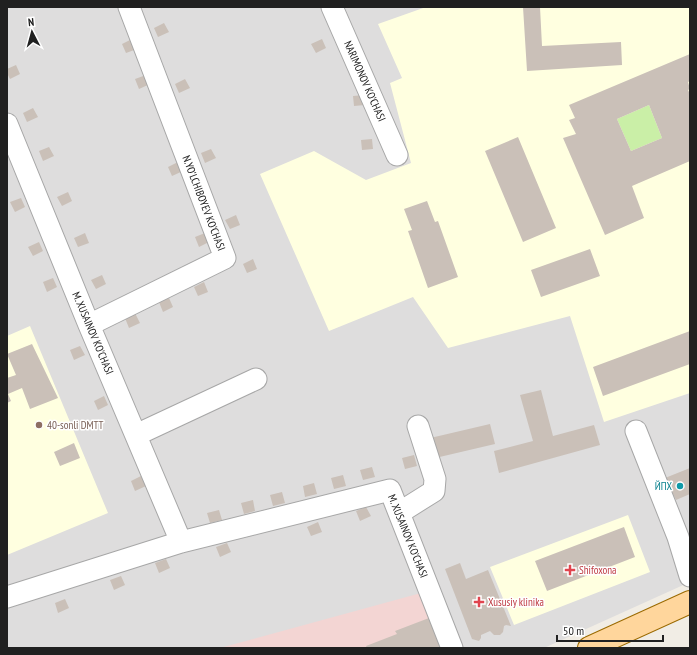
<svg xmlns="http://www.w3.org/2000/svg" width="697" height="655" font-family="'PT Sans Narrow',sans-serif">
	<rect width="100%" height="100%" fill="#f1ede5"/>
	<!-- residential -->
	<path fill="#dedddd" d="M7,7H690V582L544,648H7Z"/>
	<!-- commercial -->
	<path fill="#f3d5d3" d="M421,593L446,648H220Z"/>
	<!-- education -->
	<path fill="#ffffe0" d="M426,7H690V393L604,422L570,316L448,348L413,297L329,331L260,174L314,151L366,180L411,163L390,83L402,78L378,24Z
		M30,326L108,513L7,555V336Z
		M628,515L650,572L514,625L490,567Z"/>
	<!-- grass -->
	<path fill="#caefa7" d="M649,105L662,138L631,151L617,119Z"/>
	<!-- building -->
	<path fill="#cac0b8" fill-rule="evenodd" d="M523,7H540L542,46L621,42L622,65L527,71Z
		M164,23L169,32L158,37L154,28Z
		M132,39L137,49L126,53L122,44Z
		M322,39L326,48L316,53L311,44Z
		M690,54V81L688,82L690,89L688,90L690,94V161L632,186L644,218L605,235L563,138L576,134L569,120L575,118L569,105ZM649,105L662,138L631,151L617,119Z
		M16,65L20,74L10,79L7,73V69Z
		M146,75L150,84L139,89L135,79Z
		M185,79L190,88L179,93L175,84Z
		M364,95L365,105L354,106L353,96Z
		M33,108L38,117L27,122L23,113Z
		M518,137L556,228L523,242L485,151Z
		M372,139L373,149L362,150L361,140Z
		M49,147L54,156L43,161L39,151Z
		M211,149L216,158L205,163L201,153Z
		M178,162L183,171L172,176L168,167Z
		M68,192L72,201L62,206L57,197Z
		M21,198L25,207L15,212L10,202Z
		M427,201L435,222L438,221L458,277L428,288L408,231L412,230L404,209Z
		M236,215L240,225L230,229L225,220Z
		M85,233L89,243L78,247L74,238Z
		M205,233L209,242L199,247L195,237Z
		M39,242L43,251L33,256L28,247Z
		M590,249L600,276L541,297L531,270Z
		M253,259L257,269L247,273L243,264Z
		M102,275L106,284L96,289L91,280Z
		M53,278L57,287L47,292L43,282Z
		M204,282L208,292L198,296L194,287Z
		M169,298L173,307L163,312L159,302Z
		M135,313L140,323L129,328L125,318Z
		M690,331V364L603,396L593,367Z
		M32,344L58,398L30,409L22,388L8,394L11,401L7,403V378L16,375L7,354Z
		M80,346L85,355L74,360L70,350Z
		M541,390L553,436L594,425L600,445L499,473L494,451L533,441L520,395Z
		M104,396L108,405L98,410L94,401Z
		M490,424L495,444L431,459L426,439Z
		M74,443L80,458L60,466L54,452Z
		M414,455L417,466L405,469L402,458Z
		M372,467L375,477L363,480L360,470Z
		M690,468V494L676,500L665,478Z
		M343,475L346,486L334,489L331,478Z
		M141,476L146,486L135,491L131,481Z
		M314,483L317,494L305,497L303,486Z
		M282,492L285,503L273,506L270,495Z
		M253,500L255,511L244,514L241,503Z
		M366,507L371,516L360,521L356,511Z
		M219,510L222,520L210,523L207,513Z
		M318,522L322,532L311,536L307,527Z
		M624,527L635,557L547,591L535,561Z
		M227,543L231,552L220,557L216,547Z
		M166,559L170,568L159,573L155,563Z
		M460,563L466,579L488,570L511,626L506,625L504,626L503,632L500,635H494L490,631L481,635V638L479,641L472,639L445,569Z
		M121,576L125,585L114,590L110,580Z
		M65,599L69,608L58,613L55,603Z
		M429,618L441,648H367L366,646L397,634L395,631Z"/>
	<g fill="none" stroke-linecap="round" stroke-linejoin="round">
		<defs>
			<path id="minor" d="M332,7L397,155
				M7,124L89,325L181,542
				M89,325L225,258L129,7
				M636,431L678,537L690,576
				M136,435L256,379
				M399,513L434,491L435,479L418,426
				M7,597L181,542L390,490L452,648"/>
			<path id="major" d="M589,648L690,602"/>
		</defs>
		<!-- minor casing -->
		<use href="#minor" stroke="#a7a7a7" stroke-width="23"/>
		<!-- major casing -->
		<use href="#major" stroke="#9b6a00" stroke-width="24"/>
		<!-- minor -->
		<use href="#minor" stroke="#fff" stroke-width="21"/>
		<!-- major -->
		<use href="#major" stroke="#ffd69c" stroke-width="22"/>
	</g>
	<!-- markers -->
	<circle fill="#8d6e63" stroke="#fff" stroke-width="1.5" cx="39" cy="425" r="4"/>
	<circle fill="#0f9aa8" stroke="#fff" stroke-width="1.5" cx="680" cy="486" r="4"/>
	<g fill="#e0444e" stroke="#fff" stroke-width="1.5">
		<path d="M568 564h4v4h4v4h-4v4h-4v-4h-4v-4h4z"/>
		<path d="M477 596h4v4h4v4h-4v4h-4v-4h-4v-4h4z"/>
	</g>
	<g text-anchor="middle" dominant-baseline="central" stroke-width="3" stroke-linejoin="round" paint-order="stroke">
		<!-- street labels -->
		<g font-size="11" fill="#202020" stroke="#fff">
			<text transform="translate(365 81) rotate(66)">NARIMONOV KO'CHASI</text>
			<text transform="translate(204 203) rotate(69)">N.YO'LCHIBOYEV KO'CHASI</text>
			<text transform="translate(93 333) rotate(67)">M. XUSAINOV KO'CHASI</text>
			<text transform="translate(408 536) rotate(68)">M. XUSAINOV KO'CHASI</text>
		</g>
		<!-- education labels -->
		<g font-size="11" fill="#785e54" stroke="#fff" text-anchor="start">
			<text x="47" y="425">40-sonli DMTT</text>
		</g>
		<!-- culture labels -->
		<g font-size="11" fill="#0d838f" stroke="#fff" text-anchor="end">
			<text x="672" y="486">ЙПХ</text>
		</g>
		<!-- health labels -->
		<g font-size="11" fill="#be3a42" stroke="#fff" text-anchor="start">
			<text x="579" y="570">Shifoxona</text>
			<text x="488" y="602">Xususiy klinika</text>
		</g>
	</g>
	<!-- border -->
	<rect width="697" height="655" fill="none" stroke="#202020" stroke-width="16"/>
	<!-- north arrow -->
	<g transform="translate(32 32) rotate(354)" stroke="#ffffff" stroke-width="3" paint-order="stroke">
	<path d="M0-3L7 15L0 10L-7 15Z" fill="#202020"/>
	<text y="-6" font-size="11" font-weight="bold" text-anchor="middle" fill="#202020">N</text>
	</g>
	<!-- scale -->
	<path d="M557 635v6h106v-6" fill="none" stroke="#202020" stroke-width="2"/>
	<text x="563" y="635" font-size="12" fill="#202020" stroke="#ffffff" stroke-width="3" paint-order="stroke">50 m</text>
</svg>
